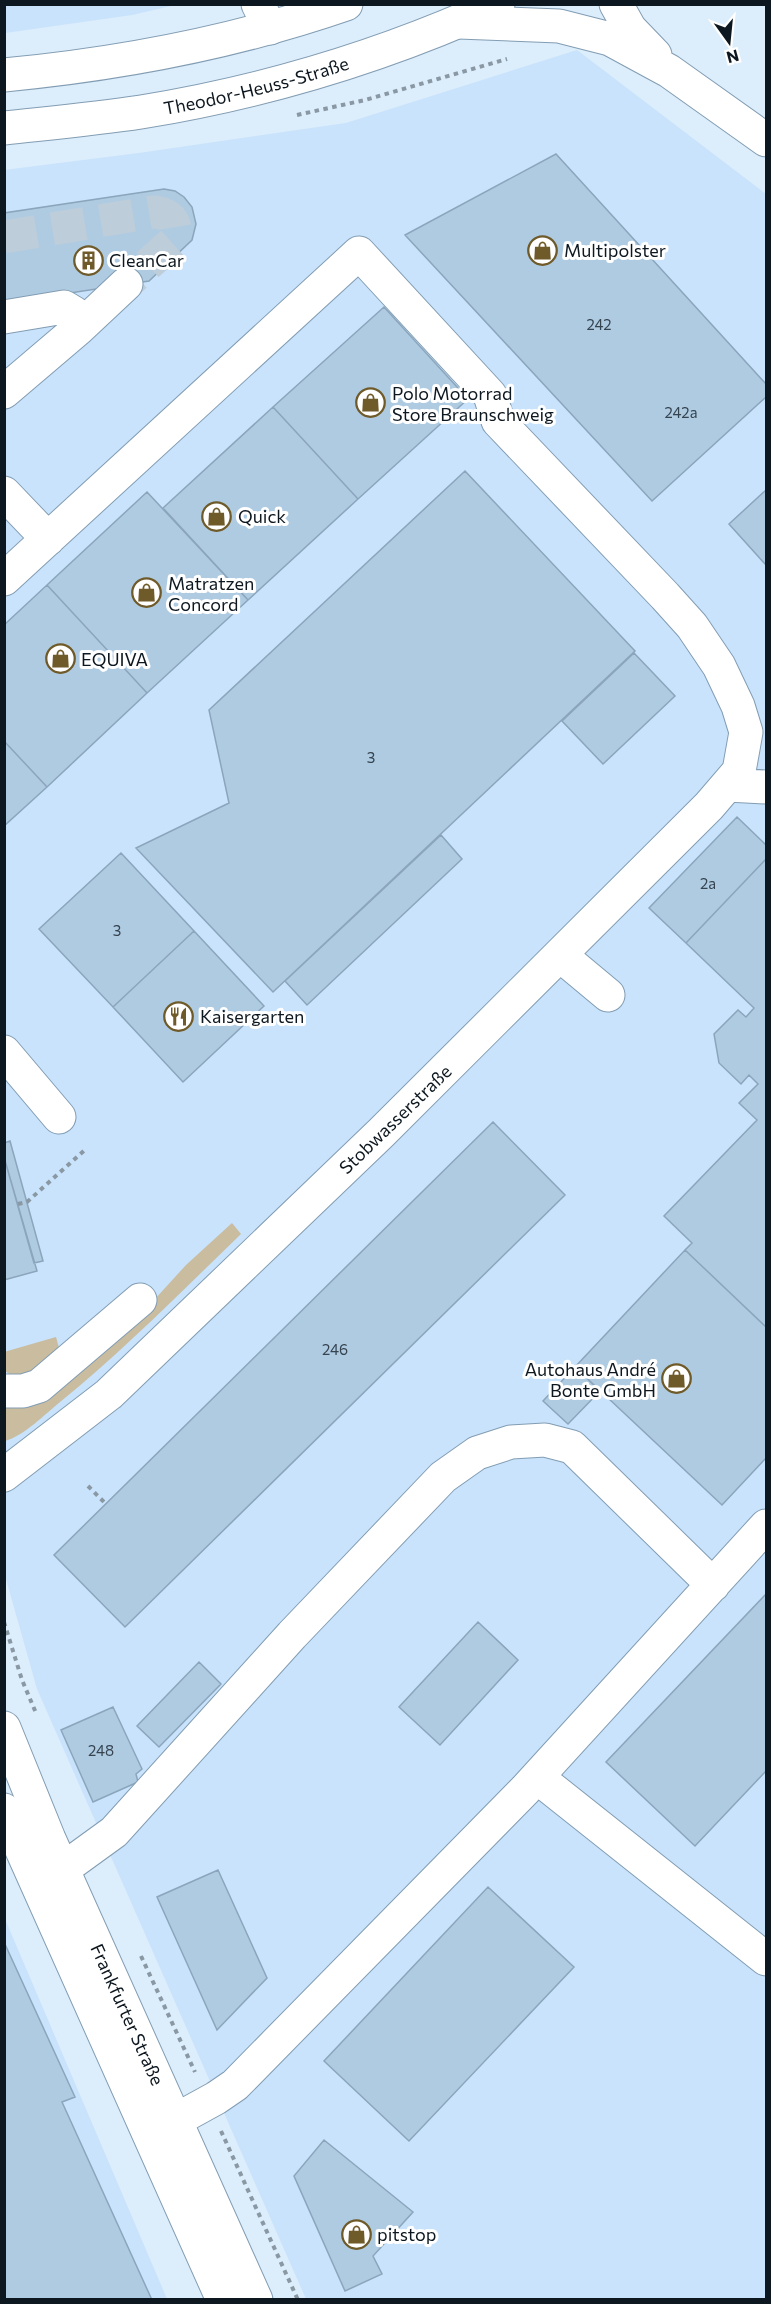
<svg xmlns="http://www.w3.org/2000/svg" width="771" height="2304" font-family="Commissioner,sans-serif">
	<rect width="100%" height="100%" fill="#dcedfb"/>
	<!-- built -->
	<path fill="#c8e3fb" d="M4,5L5,4L175,5L132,15L5,33Z
		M577,50L766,194V2299H306L37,1689L4,1572V170L139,153L346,123Z
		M5,1919L167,2299H5Z"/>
	<!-- green -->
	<path fill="#c9bc9f" d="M232,1223L241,1234C182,1291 124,1350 60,1402C44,1415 25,1435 5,1441V1400L155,1299L186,1265Z
		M56,1337L61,1355C44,1368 26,1388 5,1371L4,1352Z"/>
	<!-- building -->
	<path fill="#afcbe2" stroke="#8aa5bc" stroke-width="1.5" d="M556,154L766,384V397L652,501L405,235Z
		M164,189L175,191L184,197L192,207L196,224L192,240L149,281L4,303V213Z
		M384,307L468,399L358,499L273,407Z
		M273,407L358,499L248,600L163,508Z
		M465,471L635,651L273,992L136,848L229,803L209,710Z
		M766,490V565L729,524Z
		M147,492L248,600L147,693L47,585Z
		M47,585L147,693L47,787L4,741V625Z
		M634,653L675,696L603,764L562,721Z
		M4,741L47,787L4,826Z
		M737,817L766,845V859L686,943L649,908Z
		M441,835L462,859L307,1005L285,981Z
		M121,853L194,931L113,1007L39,929Z
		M766,859V1327L685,1250L692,1243L664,1216L757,1120L739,1103L758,1084L749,1075L741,1084L719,1063L714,1034L738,1010L746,1017L754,1008L686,943Z
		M194,931L264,1006L183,1082L113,1007Z
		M493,1122L565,1195L125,1627L54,1555Z
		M10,1141L43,1261L34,1263L4,1157V1143Z
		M4,1157L37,1271L4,1280Z
		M685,1250L766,1327V1458L722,1505L575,1367Z
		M575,1367L600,1391L568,1424L543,1401Z
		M766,1594V1771L695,1846L606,1762Z
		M478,1622L518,1660L440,1745L399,1707Z
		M199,1662L221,1684L159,1747L137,1726Z
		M113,1707L142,1769L136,1774L138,1782L93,1802L61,1730Z
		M218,1870L267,1978L217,2030L157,1897Z
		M488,1887L574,1967L409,2141L324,2061Z
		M4,1942L75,2097L62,2102L152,2300H4Z
		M324,2140L413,2212L373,2256L382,2274L345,2291L294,2176Z"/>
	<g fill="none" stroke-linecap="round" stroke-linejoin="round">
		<!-- minor-tunnel -->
		<path stroke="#bdcdda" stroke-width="33" stroke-dasharray="33 16" stroke-linecap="butt" d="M4,237L153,212C172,213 179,225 173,242L126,284"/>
		<defs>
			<path id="minor" d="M258,4L270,28
				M4,317L64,307L74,313L78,329L4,392
				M78,329L126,284
				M4,493L48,539
				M4,579L359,253L490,395L498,421L665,596L692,626L719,666L738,706L746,732L739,771L709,806L381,1133L109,1394L4,1475
				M727,785L766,787
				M560,955L608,995
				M4,1052L59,1117
				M4,1391H23L39,1386L140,1300
				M537,1777L766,1959
				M63,1869L114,1832L292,1635L443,1477L477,1453L511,1442L545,1440L572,1447L713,1585
				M176,2120L216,2098L235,2085L525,1790L766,1526"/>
			<g id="major">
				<path d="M4,75C120,64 236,42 346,4"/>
				<path id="s1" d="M4,128C50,123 95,119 141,112C264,92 384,56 498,4"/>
				<path id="s2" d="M4,1728L49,1839L256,2300"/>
				<path d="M4,1810L223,2300"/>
			</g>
			<path id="highway" d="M616,4L630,29L655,55
				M459,22L559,26L610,39L669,71L766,140"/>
		</defs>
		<!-- minor casing -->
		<use href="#minor" stroke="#829db3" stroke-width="35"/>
		<!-- major casing -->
		<use href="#major" stroke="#829db3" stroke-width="35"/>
		<!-- highway casing -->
		<use href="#highway" stroke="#829db3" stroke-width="35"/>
		<!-- path -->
		<path stroke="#8a98a4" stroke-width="4" stroke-dasharray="4.5 4.5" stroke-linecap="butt" d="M297,115L365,100L507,59
			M18,1204L27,1202L87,1148
			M88,1486L106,1504
			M4,1622L22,1680L36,1713
			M141,1956L195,2072
			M221,2131L298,2300"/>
		<!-- minor -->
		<use href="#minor" stroke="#fff" stroke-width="33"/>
		<!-- major -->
		<use href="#major" stroke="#fff" stroke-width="33"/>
		<!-- highway -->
		<use href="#highway" stroke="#fff" stroke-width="33"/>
	</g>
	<!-- icons -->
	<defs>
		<symbol id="shop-ring" viewBox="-11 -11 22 22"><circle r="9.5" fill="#fff" stroke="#6f5a29" stroke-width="1.5"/><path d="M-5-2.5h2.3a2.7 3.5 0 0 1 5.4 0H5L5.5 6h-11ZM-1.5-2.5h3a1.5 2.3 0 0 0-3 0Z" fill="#6f5a29"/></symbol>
		<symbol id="building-ring" viewBox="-11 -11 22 22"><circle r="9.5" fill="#fff" stroke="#6f5a29" stroke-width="1.5"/><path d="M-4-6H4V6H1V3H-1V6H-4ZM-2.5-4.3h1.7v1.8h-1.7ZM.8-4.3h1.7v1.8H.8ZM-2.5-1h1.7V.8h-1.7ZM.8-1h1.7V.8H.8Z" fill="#6f5a29"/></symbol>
		<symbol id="restaurant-ring" viewBox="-11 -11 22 22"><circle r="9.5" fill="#fff" stroke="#6f5a29" stroke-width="1.5"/><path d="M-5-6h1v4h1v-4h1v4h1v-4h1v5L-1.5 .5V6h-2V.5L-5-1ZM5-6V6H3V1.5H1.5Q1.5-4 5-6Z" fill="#6f5a29"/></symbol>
	</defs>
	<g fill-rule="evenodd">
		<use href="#shop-ring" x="526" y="234" width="33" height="33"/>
		<use href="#building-ring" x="72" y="244" width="33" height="33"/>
		<use href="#shop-ring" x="354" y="386" width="33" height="33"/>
		<use href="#shop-ring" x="200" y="500" width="33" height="33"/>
		<use href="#shop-ring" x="130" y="576" width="33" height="33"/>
		<use href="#shop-ring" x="44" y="642" width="33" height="33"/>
		<use href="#restaurant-ring" x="162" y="1000" width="33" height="33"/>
		<use href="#shop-ring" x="660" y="1362" width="33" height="33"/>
		<use href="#shop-ring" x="340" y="2218" width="33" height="33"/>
	</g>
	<g text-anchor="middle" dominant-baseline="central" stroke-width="6" stroke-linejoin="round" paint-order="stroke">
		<!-- number labels -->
		<g font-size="15" fill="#364450">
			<text x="599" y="324">242</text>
			<text x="681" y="412">242a</text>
			<text x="371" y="757">3</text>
			<text x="708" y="883">2a</text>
			<text x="117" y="930">3</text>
			<text x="335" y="1349">246</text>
			<text x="101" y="1750">248</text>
		</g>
		<!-- street labels -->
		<g font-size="18" fill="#0d171f" stroke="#fff">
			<text stroke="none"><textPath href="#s1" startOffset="256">Theodor-Heuss-Straße</textPath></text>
			<text transform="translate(395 1119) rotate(-44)">Stobwasserstraße</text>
			<text stroke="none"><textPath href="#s2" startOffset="312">Frankfurter Straße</textPath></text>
		</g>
		<!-- poi labels -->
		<g font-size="18" fill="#0d171f" stroke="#fff" text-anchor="start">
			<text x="564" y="250">Multipolster</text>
			<text x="109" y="260">CleanCar</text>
			<text x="392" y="393">Polo Motorrad<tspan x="392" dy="21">Store Braunschweig</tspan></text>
			<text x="238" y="516">Quick</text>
			<text x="168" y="583">Matratzen<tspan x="168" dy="21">Concord</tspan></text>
			<text x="81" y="659">EQUIVA</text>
			<text x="200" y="1016">Kaisergarten</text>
			<text x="656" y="1369" text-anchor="end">Autohaus André<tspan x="656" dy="21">Bonte GmbH</tspan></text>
			<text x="377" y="2234">pitstop</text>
		</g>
	</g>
	<!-- border -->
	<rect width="771" height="2304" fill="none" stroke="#0d171f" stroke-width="12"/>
	<!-- north arrow -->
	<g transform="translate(729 42) rotate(165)" stroke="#ffffff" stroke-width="4.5" paint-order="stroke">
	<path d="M0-4.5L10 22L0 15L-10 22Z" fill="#0d171f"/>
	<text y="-9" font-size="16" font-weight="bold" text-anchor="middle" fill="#0d171f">N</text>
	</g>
</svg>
